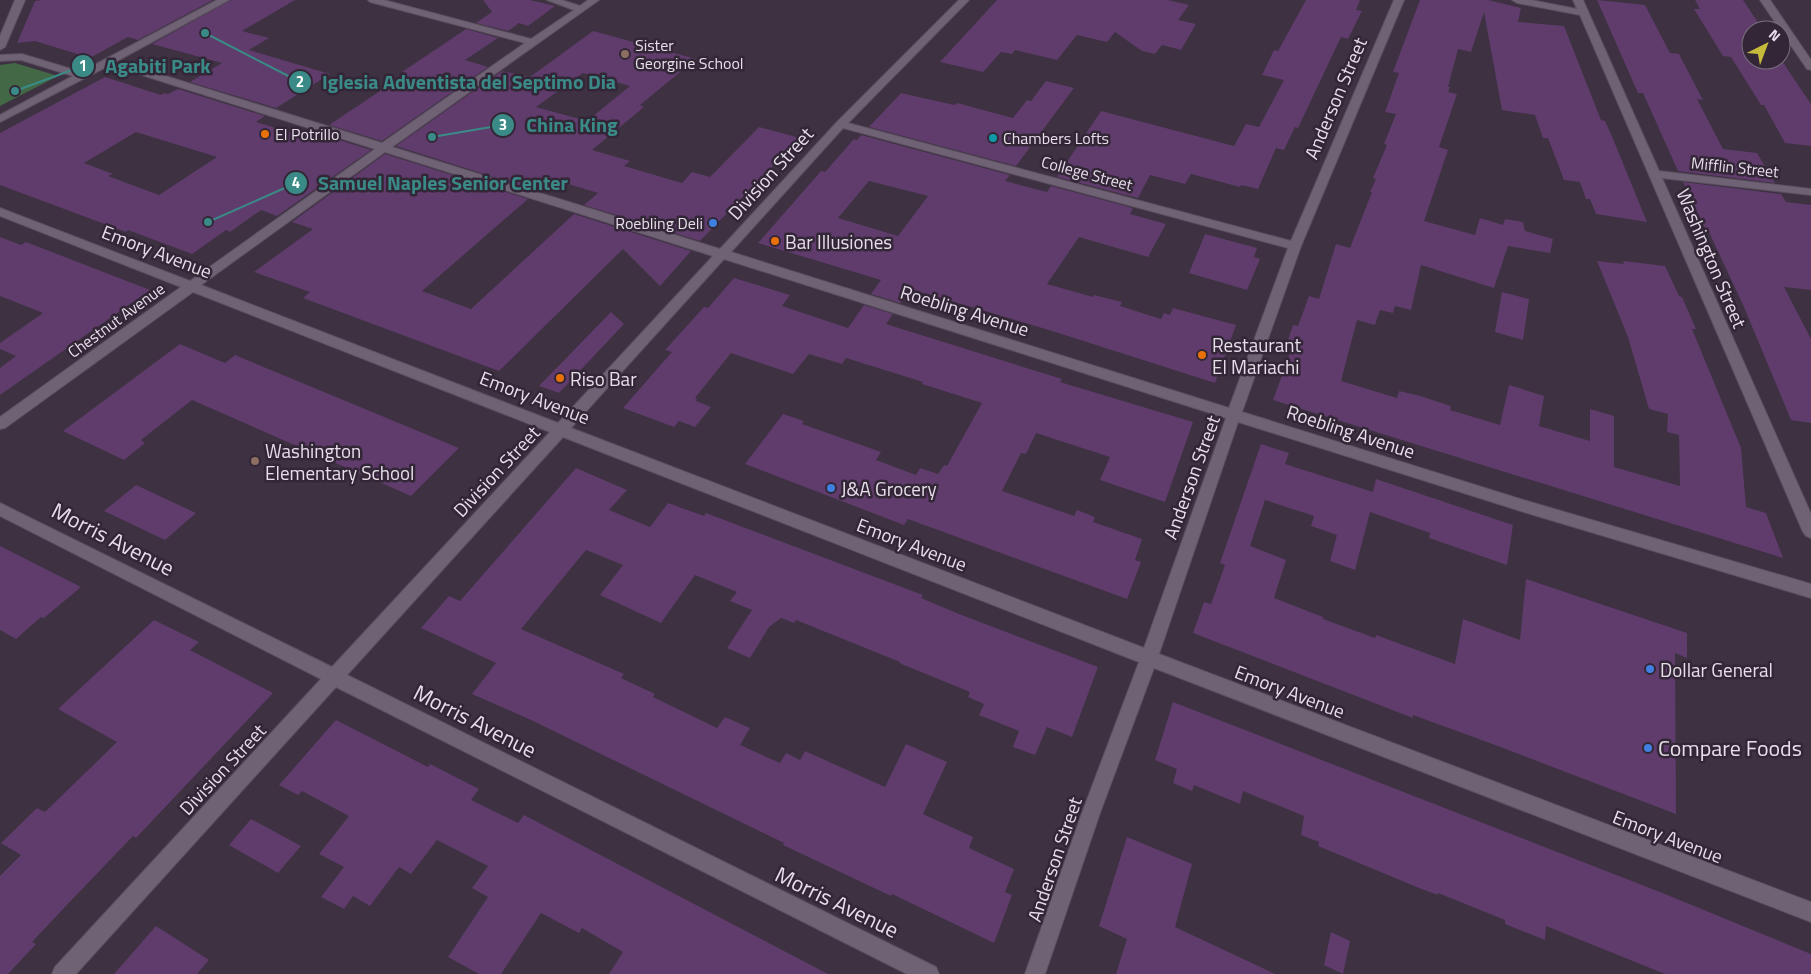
<svg xmlns="http://www.w3.org/2000/svg" width="1811" height="974" font-family="'Titillium Web',sans-serif">
	<rect width="100%" height="100%" fill="#3d3142"/>
	<!-- green -->
	<path fill="#426846" d="M15,63L58,76L0,106V65Z"/>
	<!-- building -->
	<path fill="#5f3c6b" fill-rule="evenodd" d="M42,0H213L138,40L128,37L90,58L35,41L17,43L35,1Z
		M231,0H295L242,31L269,38L249,50L330,74L276,108L190,82L222,63L152,44Z
		M483,0H530L555,6L528,26L519,23L508,31L476,23L492,12Z
		M997,0H1168L1189,5L1178,20L1196,24L1181,50L1162,45L1155,54L1142,51L1115,32L1107,42L1077,35L1057,60L1015,50L1012,54L1001,52L983,72L940,62Z
		M1306,0H1360L1356,10L1362,11L1348,39L1341,37L1298,128L1295,127L1284,150L1276,148L1258,189L1241,185L1240,187L1191,174L1185,184L1150,175L1138,198L1057,177L1101,111L1234,146L1246,124L1259,127L1284,80L1262,75L1274,50L1278,51Z
		M1420,0H1488L1521,8L1518,22L1564,26L1601,120L1605,121L1611,134L1647,222L1596,214L1590,199H1586L1580,182L1564,180L1548,138H1543L1535,115L1502,110L1484,12L1471,52L1458,49L1448,87H1450L1448,92L1457,94L1439,147L1448,150L1424,221L1475,235L1480,218L1503,225L1505,219L1523,222L1525,231L1553,239L1550,253L1508,246L1494,288L1421,265L1411,310L1395,306L1393,313L1380,310L1375,325L1357,320L1341,381L1397,398L1399,391L1420,396L1451,406L1450,410L1500,425L1509,385L1544,396L1539,426L1590,441V409L1614,416V467L1680,486L1679,435L1667,432L1668,414L1649,409L1628,337L1597,261L1624,264L1623,261L1665,266L1679,296L1682,297L1696,329H1692L1741,448L1746,507L1766,513L1783,558L1273,400L1293,345L1287,343L1293,325L1298,326L1309,296L1319,299L1336,244L1350,248L1372,192H1370L1376,179L1373,178L1387,145L1384,144L1396,114L1385,112L1399,73L1393,72Z
		M1597,0L1645,5L1670,53L1679,54L1703,100L1697,99L1723,149L1757,153L1775,183L1678,171L1643,93H1638Z
		M1695,0H1743L1761,27H1758L1760,30H1751V60L1781,59L1792,76L1811,104V146L1785,143L1764,105H1761L1731,57L1723,56L1694,9H1700Z
		M466,29L498,38L465,60L488,67L382,141L329,125L407,73L402,72Z
		M593,31L696,59L640,105L644,107L592,150L630,161L624,166L682,183L692,172L710,177L759,127L800,138L700,241L584,205L598,193L568,184L564,179L560,182L551,179L538,191L396,146L502,71L530,77ZM583,73L630,86L587,121L536,107Z
		M105,77L161,95L164,93L168,94L178,89L265,116L256,122L309,138L317,133L371,150L277,216L261,210L230,232L226,230L192,254L128,230L126,232L0,185V133ZM136,132L217,157L159,195L108,176L113,174L84,163Z
		M1046,81L1074,88L1016,166L869,127L901,93L954,105L957,103L1013,118L1027,100L1031,101Z
		M861,135L1010,175L1005,181L1047,192L1051,186L1133,208L1130,214L1166,224L1148,257L1079,237L1047,284L1093,297L1094,295L1122,302L1120,306L1161,319L1164,313L1170,315L1173,308L1236,325L1215,383L1049,330L910,289L900,303L871,294L881,280L758,243L821,171L825,172L854,139L857,140ZM869,181L928,196L898,236L838,218Z
		M385,154L528,199L422,291L471,309L574,214L691,251L660,286L623,249L499,371L303,298L310,292L254,272L313,229L292,222Z
		M1683,182L1781,194L1786,202L1811,205V290L1784,287L1811,339V423L1791,420L1744,307L1708,230H1706Z
		M1205,234L1257,248L1254,257L1260,259L1247,290L1189,273Z
		M0,237L21,245L26,242L150,290L0,395V368L16,356L0,349V343L43,313L0,296Z
		M734,278L790,295L782,306L848,328L864,305L893,314L886,324L1062,379L1060,382L1193,422L1165,502L1100,480L1110,457L1036,433L1026,454L1021,453L1002,491L1074,516L1077,510L1095,517L1093,522L1142,539L1135,560L1141,562L1127,599L908,519L904,525L745,464L783,414L804,421L802,424L881,452L876,460L916,475L920,468L938,474L944,465L947,466L982,403L922,384L923,382L846,358L842,364L809,354L793,374L731,353L695,398L697,399L696,401L711,407L695,427L679,421L674,427L623,408L672,352L665,350L704,307L708,308Z
		M1502,292L1529,299L1523,340L1495,332Z
		M611,312L624,324L559,393L539,386Z
		M180,344L225,363L235,355L459,448L411,496L192,400L141,440L145,443L124,460L63,431Z
		M1261,444L1289,453L1285,464L1373,492L1376,479L1513,525L1507,565L1429,538L1430,533L1370,512L1355,570L1330,561L1337,535L1311,526L1314,516L1265,500L1250,546L1286,560L1274,598L1323,617V619L1375,638L1376,635L1455,664L1463,619L1520,640L1526,579L1687,633V658L1675,653L1676,814L1487,742L1413,715V718L1193,633L1204,602L1211,604L1225,565L1220,563Z
		M576,468L627,490L609,510L650,527L668,503L704,516L706,513L923,595L921,598L959,614L1098,667L1072,737L1047,727L1035,755L1013,747L1019,731L979,715L984,704L968,697L970,692L899,663L900,662L796,620L794,623L781,618L769,627L750,658L727,648L752,610L730,601L737,592L695,575L661,623L600,595L623,565L586,550L521,629L624,674L621,678L655,694L653,697L717,728L725,717L750,728L740,745L780,763L786,753L800,760L805,751L885,787L906,744L947,762L923,814L973,837L969,848L1014,869L1005,892L1012,895L994,943L892,894L891,896L783,845L784,843L531,720L472,694L496,663L421,628L449,596L460,601Z
		M136,485L196,513L165,540L104,511Z
		M0,546L81,587L44,618L41,617L16,639L0,630Z
		M154,620L199,642L190,650L273,693L136,838L133,836L64,908L32,942L36,944L8,974H0V876L21,855L1,843L37,808L45,812L117,742L58,709Z
		M1173,702L1660,892L1811,954V974H1665L1546,926L1545,940L1505,924V920L1438,893V895L1419,888L1318,846L1319,842L1301,835L1304,816L1243,791L1240,804L1194,785L1192,791L1173,783L1177,769L1155,760Z
		M336,720L428,767L430,764L479,789L471,800L518,823L524,815L828,974H609L623,952L582,928L579,933L541,913L501,974H479L448,957L488,897L472,888L488,866L437,840L411,874L399,867L370,906L353,896L344,909L321,897L344,867L319,854L349,816L302,791L298,795L279,785Z
		M251,819L301,846L278,873L229,845Z
		M1127,837L1192,864L1175,927L1275,974H1116L1127,939L1099,926Z
		M156,926L209,960L197,974H114Z
		M1331,932L1350,941L1343,974L1324,965Z"/>
	<g fill="none" stroke-linecap="round" stroke-linejoin="round">
		<defs>
			<path id="street" d="M15,0H25L5,47L0,50V36Z
				M217,0H229L117,61L382,143L525,43L370,2L368,0H384L531,39L574,10L547,0H562L580,6L588,0H599L392,147L720,249L837,122L959,0H969L848,123L1291,241L1394,0H1404L1301,246L1242,412L1527,501L1811,584V598L1527,513L1238,422L1159,654L1811,902V922L1154,668L1100,813L1045,974H1025L1082,813L1139,662L563,437L347,675L936,967L939,974H907L336,687L76,974H52L55,967L321,679L0,516V503L332,667L550,432L193,292L5,428L0,429V417L181,287L0,216V208L190,281L375,149L110,65L0,122V115L73,76L21,60L0,61V55L22,54L81,72ZM843,128L1288,248L1229,408L731,252ZM385,152L713,256L558,423L201,285ZM724,259L1226,418L1144,648L571,428Z
				M1512,0H1531L1577,9L1573,0H1583L1659,171L1811,189V195L1662,178L1811,514V538L1806,536L1803,532L1580,15L1517,3Z
				M1760,0H1770L1811,60V70L1807,69Z"/>
		</defs>
		<!-- street casing -->
		<use href="#street" stroke="#5a4f5e" stroke-width="2"/>
		<!-- street -->
		<use href="#street" fill="#706275" fill-rule="evenodd"/>
	</g>
	<!-- markers -->
	<g fill="#8d6e63" stroke="#332737" stroke-width="2">
		<circle cx="625" cy="54" r="5"/>
		<circle cx="255" cy="461" r="5"/>
	</g>
	<g fill="#e8710a" stroke="#332737" stroke-width="2">
		<circle cx="265" cy="134" r="5"/>
		<circle cx="775" cy="241" r="5"/>
		<circle cx="1202" cy="355" r="5"/>
		<circle cx="560" cy="378" r="5"/>
	</g>
	<circle fill="#0f9aa8" stroke="#332737" stroke-width="2" cx="993" cy="138" r="5"/>
	<g fill="#3f7fe0" stroke="#332737" stroke-width="2">
		<circle cx="713" cy="223" r="5"/>
		<circle cx="831" cy="488" r="5"/>
		<circle cx="1650" cy="669" r="5"/>
		<circle cx="1648" cy="748" r="5"/>
	</g>
	<g text-anchor="middle" dominant-baseline="central" stroke-width="5" stroke-linejoin="round" paint-order="stroke">
		<!-- far-poi labels -->
		<g font-size="16" fill="#e6dee9" stroke="#332737" text-anchor="start">
			<text x="635" y="45">Sister<tspan x="635" dy="18">Georgine School</tspan></text>
			<text x="275" y="134">El Potrillo</text>
			<text x="1003" y="138">Chambers Lofts</text>
			<text x="703" y="223" text-anchor="end">Roebling Deli</text>
		</g>
		<!-- far-street labels -->
		<g font-size="16" fill="#e6dee9" stroke="#332737">
			<text transform="translate(1735 167) rotate(6)">Mifflin Street</text>
			<text transform="translate(1087 173) rotate(15)">College Street</text>
			<text transform="translate(116 320) rotate(-36)">Chestnut Avenue</text>
		</g>
		<!-- street labels -->
		<g font-size="19" fill="#e6dee9" stroke="#332737">
			<text transform="translate(1335 98) rotate(-67)">Anderson Street</text>
			<text transform="translate(770 173) rotate(-48)">Division Street</text>
			<text transform="translate(157 251) rotate(21)">Emory Avenue</text>
			<text transform="translate(1712 258) rotate(67)">Washington Street</text>
			<text transform="translate(965 310) rotate(17)">Roebling Avenue</text>
			<text transform="translate(535 397) rotate(21)">Emory Avenue</text>
			<text transform="translate(1351 431) rotate(18)">Roebling Avenue</text>
			<text transform="translate(496 471) rotate(-47)">Division Street</text>
			<text transform="translate(1191 477) rotate(-70)">Anderson Street</text>
			<text transform="translate(912 544) rotate(21)">Emory Avenue</text>
			<text transform="translate(1290 691) rotate(21)">Emory Avenue</text>
			<text transform="translate(222 769) rotate(-47)">Division Street</text>
			<text transform="translate(1668 836) rotate(21)">Emory Avenue</text>
			<text transform="translate(1054 859) rotate(-71)">Anderson Street</text>
		</g>
		<!-- poi labels -->
		<g font-size="19" fill="#e6dee9" stroke="#332737" text-anchor="start">
			<text x="785" y="241">Bar Illusiones</text>
			<text x="1212" y="344">Restaurant<tspan x="1212" dy="22">El Mariachi</tspan></text>
			<text x="570" y="378">Riso Bar</text>
			<text x="265" y="450">Washington<tspan x="265" dy="22">Elementary School</tspan></text>
			<text x="841" y="488">J&amp;A Grocery</text>
			<text x="1660" y="669">Dollar General</text>
		</g>
		<!-- near-street labels -->
		<g font-size="22" fill="#e6dee9" stroke="#332737">
			<text transform="translate(113 539) rotate(27)">Morris Avenue</text>
			<text transform="translate(475 721) rotate(27)">Morris Avenue</text>
			<text transform="translate(837 902) rotate(26)">Morris Avenue</text>
		</g>
		<!-- near-poi labels -->
		<g font-size="22" fill="#e6dee9" stroke="#332737" text-anchor="start">
			<text x="1658" y="748">Compare Foods</text>
		</g>
	</g>
	<!-- callouts -->
	<path fill="none" stroke="#3a8b87" stroke-width="2" d="M15 91L83 66M205 33L300 82M432 137L503 125M208 222L296 183"/>
	<g fill="#3a8b87" stroke="#332737" stroke-width="2">
		<circle cx="15" cy="91" r="5"/>
		<circle cx="205" cy="33" r="5"/>
		<circle cx="432" cy="137" r="5"/>
		<circle cx="208" cy="222" r="5"/>
		<circle cx="83" cy="66" r="12"/>
		<circle cx="300" cy="82" r="12"/>
		<circle cx="503" cy="125" r="12"/>
		<circle cx="296" cy="183" r="12"/>
	</g>
	<g font-size="15" text-anchor="middle" font-weight="bold" fill="#fff">
		<text x="83" y="71">1</text>
		<text x="300" y="87">2</text>
		<text x="503" y="130">3</text>
		<text x="296" y="188">4</text>
	</g>
	<g font-size="20" text-anchor="middle" font-weight="bold" fill="#3a8b87" stroke="#332737" stroke-width="5" stroke-linejoin="round" paint-order="stroke">
		<text x="158" y="73">Agabiti Park</text>
		<text x="469" y="89">Iglesia Adventista del Septimo Dia</text>
		<text x="572" y="132">China King</text>
		<text x="443" y="190">Samuel Naples Senior Center</text>
	</g>
	<!-- north arrow -->
	<g transform="translate(1766 45) rotate(42)"><circle r="24" fill="#332737" stroke="#7b707e"/>
	<path d="M0-4L9 19L0 12L-9 19Z" fill="#c7bb3c"/>
	<text y="-8" font-size="14" font-weight="bold" text-anchor="middle" fill="#e6dee9">N</text>
	</g>
</svg>
